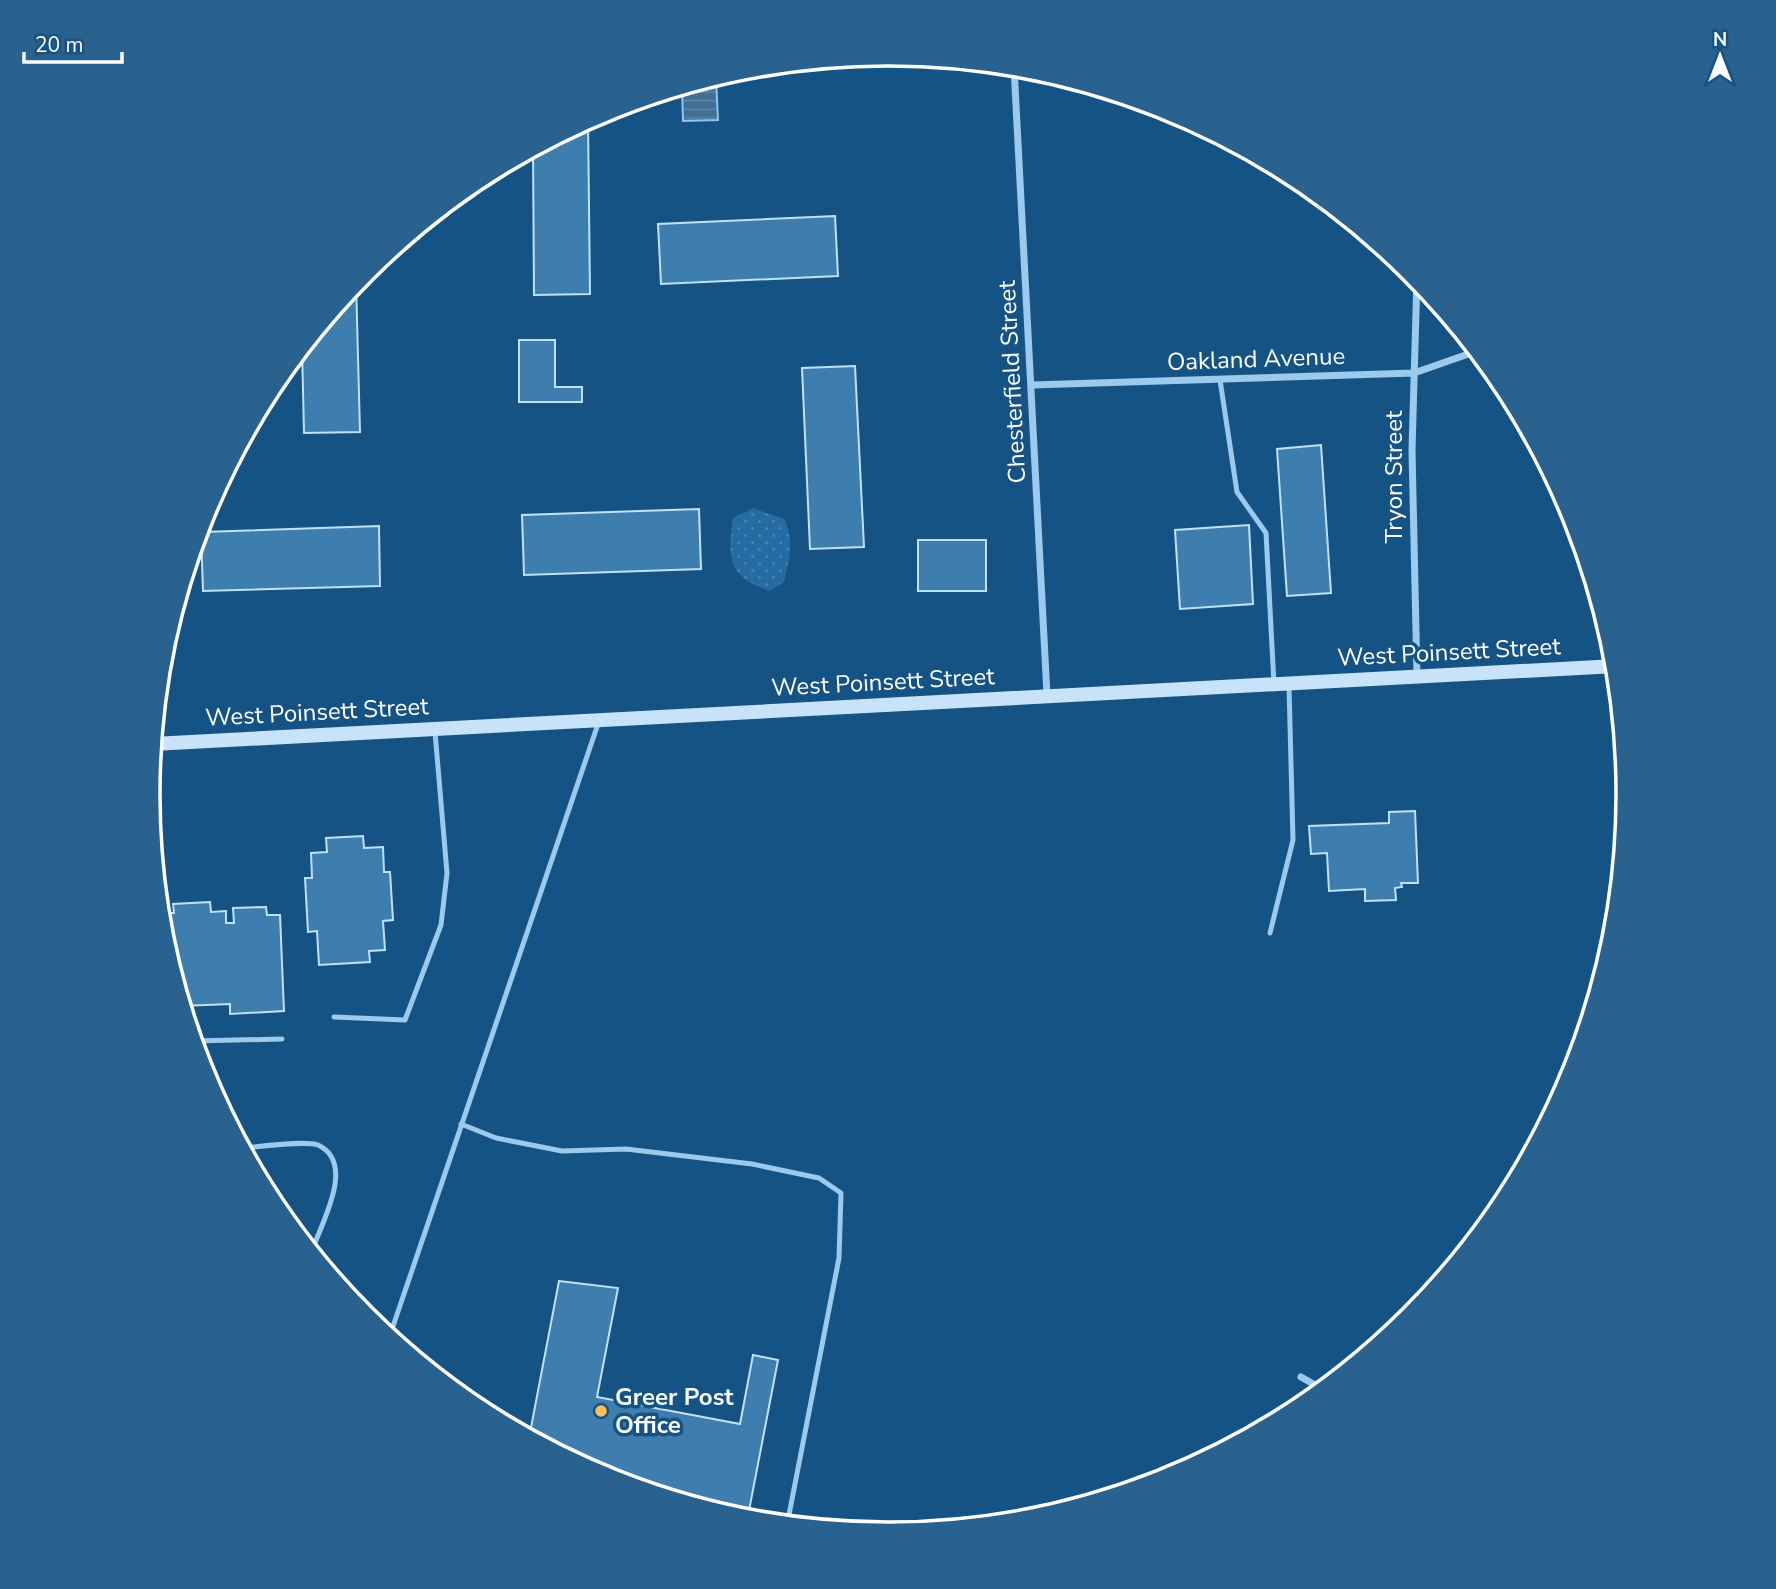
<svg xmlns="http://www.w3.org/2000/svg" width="1776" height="1589" font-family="'Nunito Sans',sans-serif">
	<defs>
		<pattern id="park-dots" width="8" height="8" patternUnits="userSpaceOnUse" patternTransform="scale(1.75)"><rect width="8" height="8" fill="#256ca3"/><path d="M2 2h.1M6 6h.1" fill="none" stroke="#4682b1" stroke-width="1.8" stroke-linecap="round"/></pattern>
		<pattern id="water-rules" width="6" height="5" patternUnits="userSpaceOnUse" patternTransform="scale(1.75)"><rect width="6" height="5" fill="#426f94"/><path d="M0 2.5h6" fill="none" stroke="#5e85a4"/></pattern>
	</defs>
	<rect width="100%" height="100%" fill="#165385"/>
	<!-- park -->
	<path fill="url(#park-dots)" d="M753,508L784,519C795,541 789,559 784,582L770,591C728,577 727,558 733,518Z"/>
	<!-- water -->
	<path fill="url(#water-rules)" stroke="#8dc6f0" stroke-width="2" d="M716,77L718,120L683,121L682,87Z"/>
	<!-- building -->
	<path fill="#3e7eaf" stroke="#c0e1fa" stroke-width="2" d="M588,119L590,294L534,295L533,149Z
		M835,216L838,276L661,284L658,224Z
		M356,281L360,432L304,433L302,348Z
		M519,340H555V387H582V402H519Z
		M855,366L864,547L810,549L802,368Z
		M1321,445L1331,593L1287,596L1277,449Z
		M699,509L701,569L524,575L522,515Z
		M1249,525L1253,604L1180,609L1175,530Z
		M379,526L380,586L203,591L201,532Z
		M918,540H986V591H918Z
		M1415,811L1418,883H1401L1402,887L1395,888L1396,900L1365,901V889L1329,891L1327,853L1311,854L1309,826L1389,823V812Z
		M363,836L364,848L383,847L384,872H390L393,920L383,921L385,950L369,951L370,962L319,965L317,931L308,932L305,878H312L311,853L327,852L326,838Z
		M210,902L211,912L226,911V923H234L233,908L266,907L267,915H280L284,1011L230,1014V1004L182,1006L162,939L160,913H174L173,904Z
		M559,1281L618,1288L597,1397L740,1424L753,1355L778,1360L747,1521L604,1478L529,1438Z"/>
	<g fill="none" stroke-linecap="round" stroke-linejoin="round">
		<!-- service -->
		<path stroke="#9bcaed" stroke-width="5" d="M1220,380L1237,492L1266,533L1274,684
			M1270,933L1293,840L1289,686
			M334,1017L405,1020L441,925L447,873L435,732
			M193,1041L282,1039
			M461,1124L496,1138L562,1151L626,1149L752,1164L819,1178L841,1193L839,1258L787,1525
			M242,1148C258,1147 305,1140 318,1145C357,1163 321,1224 311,1253
			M389,1338L598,724"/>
		<!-- minor -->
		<path stroke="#9bcaed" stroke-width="7" d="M1014,67L1047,695
			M1417,277L1412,450L1417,677
			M1032,385L1414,373L1477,351
			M1301,1377L1324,1390"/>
		<!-- secondary -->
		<path stroke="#c8e3f9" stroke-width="14" d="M153,744L1616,666"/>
	</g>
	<!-- markers -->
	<circle fill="#ffbc57" stroke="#165385" stroke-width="2.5" cx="601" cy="1411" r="7"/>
	<g text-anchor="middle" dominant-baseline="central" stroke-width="7" stroke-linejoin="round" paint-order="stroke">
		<!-- street labels -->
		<g font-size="24" fill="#fff" stroke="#165385">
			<text transform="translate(1256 359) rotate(-2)">Oakland Avenue</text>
			<text transform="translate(1012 382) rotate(-93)">Chesterfield Street</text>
			<text transform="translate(1394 477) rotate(-90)">Tryon Street</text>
			<text transform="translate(1449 652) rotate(-3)">West Poinsett Street</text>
			<text transform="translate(883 682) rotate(-3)">West Poinsett Street</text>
			<text transform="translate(317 712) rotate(-3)">West Poinsett Street</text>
		</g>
		<!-- poi labels -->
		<g font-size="24" font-weight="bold" fill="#fff" stroke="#165385" text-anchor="start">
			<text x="615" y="1397">Greer Post<tspan x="615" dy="28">Office</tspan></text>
		</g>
	</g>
	<!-- crop -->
	<path d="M0 0H1776V1589H0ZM160 794a728 728 0 1 1 1456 0a728 728 0 1 1-1456 0Z" fill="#29618f" fill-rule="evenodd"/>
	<path fill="none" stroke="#fff" stroke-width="3.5" d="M160 794a728 728 0 1 1 1456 0a728 728 0 1 1-1456 0Z"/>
	<!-- north arrow -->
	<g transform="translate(1720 56)" stroke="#165385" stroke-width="5" paint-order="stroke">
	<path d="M0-5L12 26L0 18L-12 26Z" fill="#ffffff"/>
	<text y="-10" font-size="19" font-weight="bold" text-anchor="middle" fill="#ffffff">N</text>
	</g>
	<!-- scale -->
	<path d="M24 52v10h98v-10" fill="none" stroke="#ffffff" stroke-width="3.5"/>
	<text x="35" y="52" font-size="21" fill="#ffffff" stroke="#165385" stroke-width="5" paint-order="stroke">20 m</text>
</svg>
